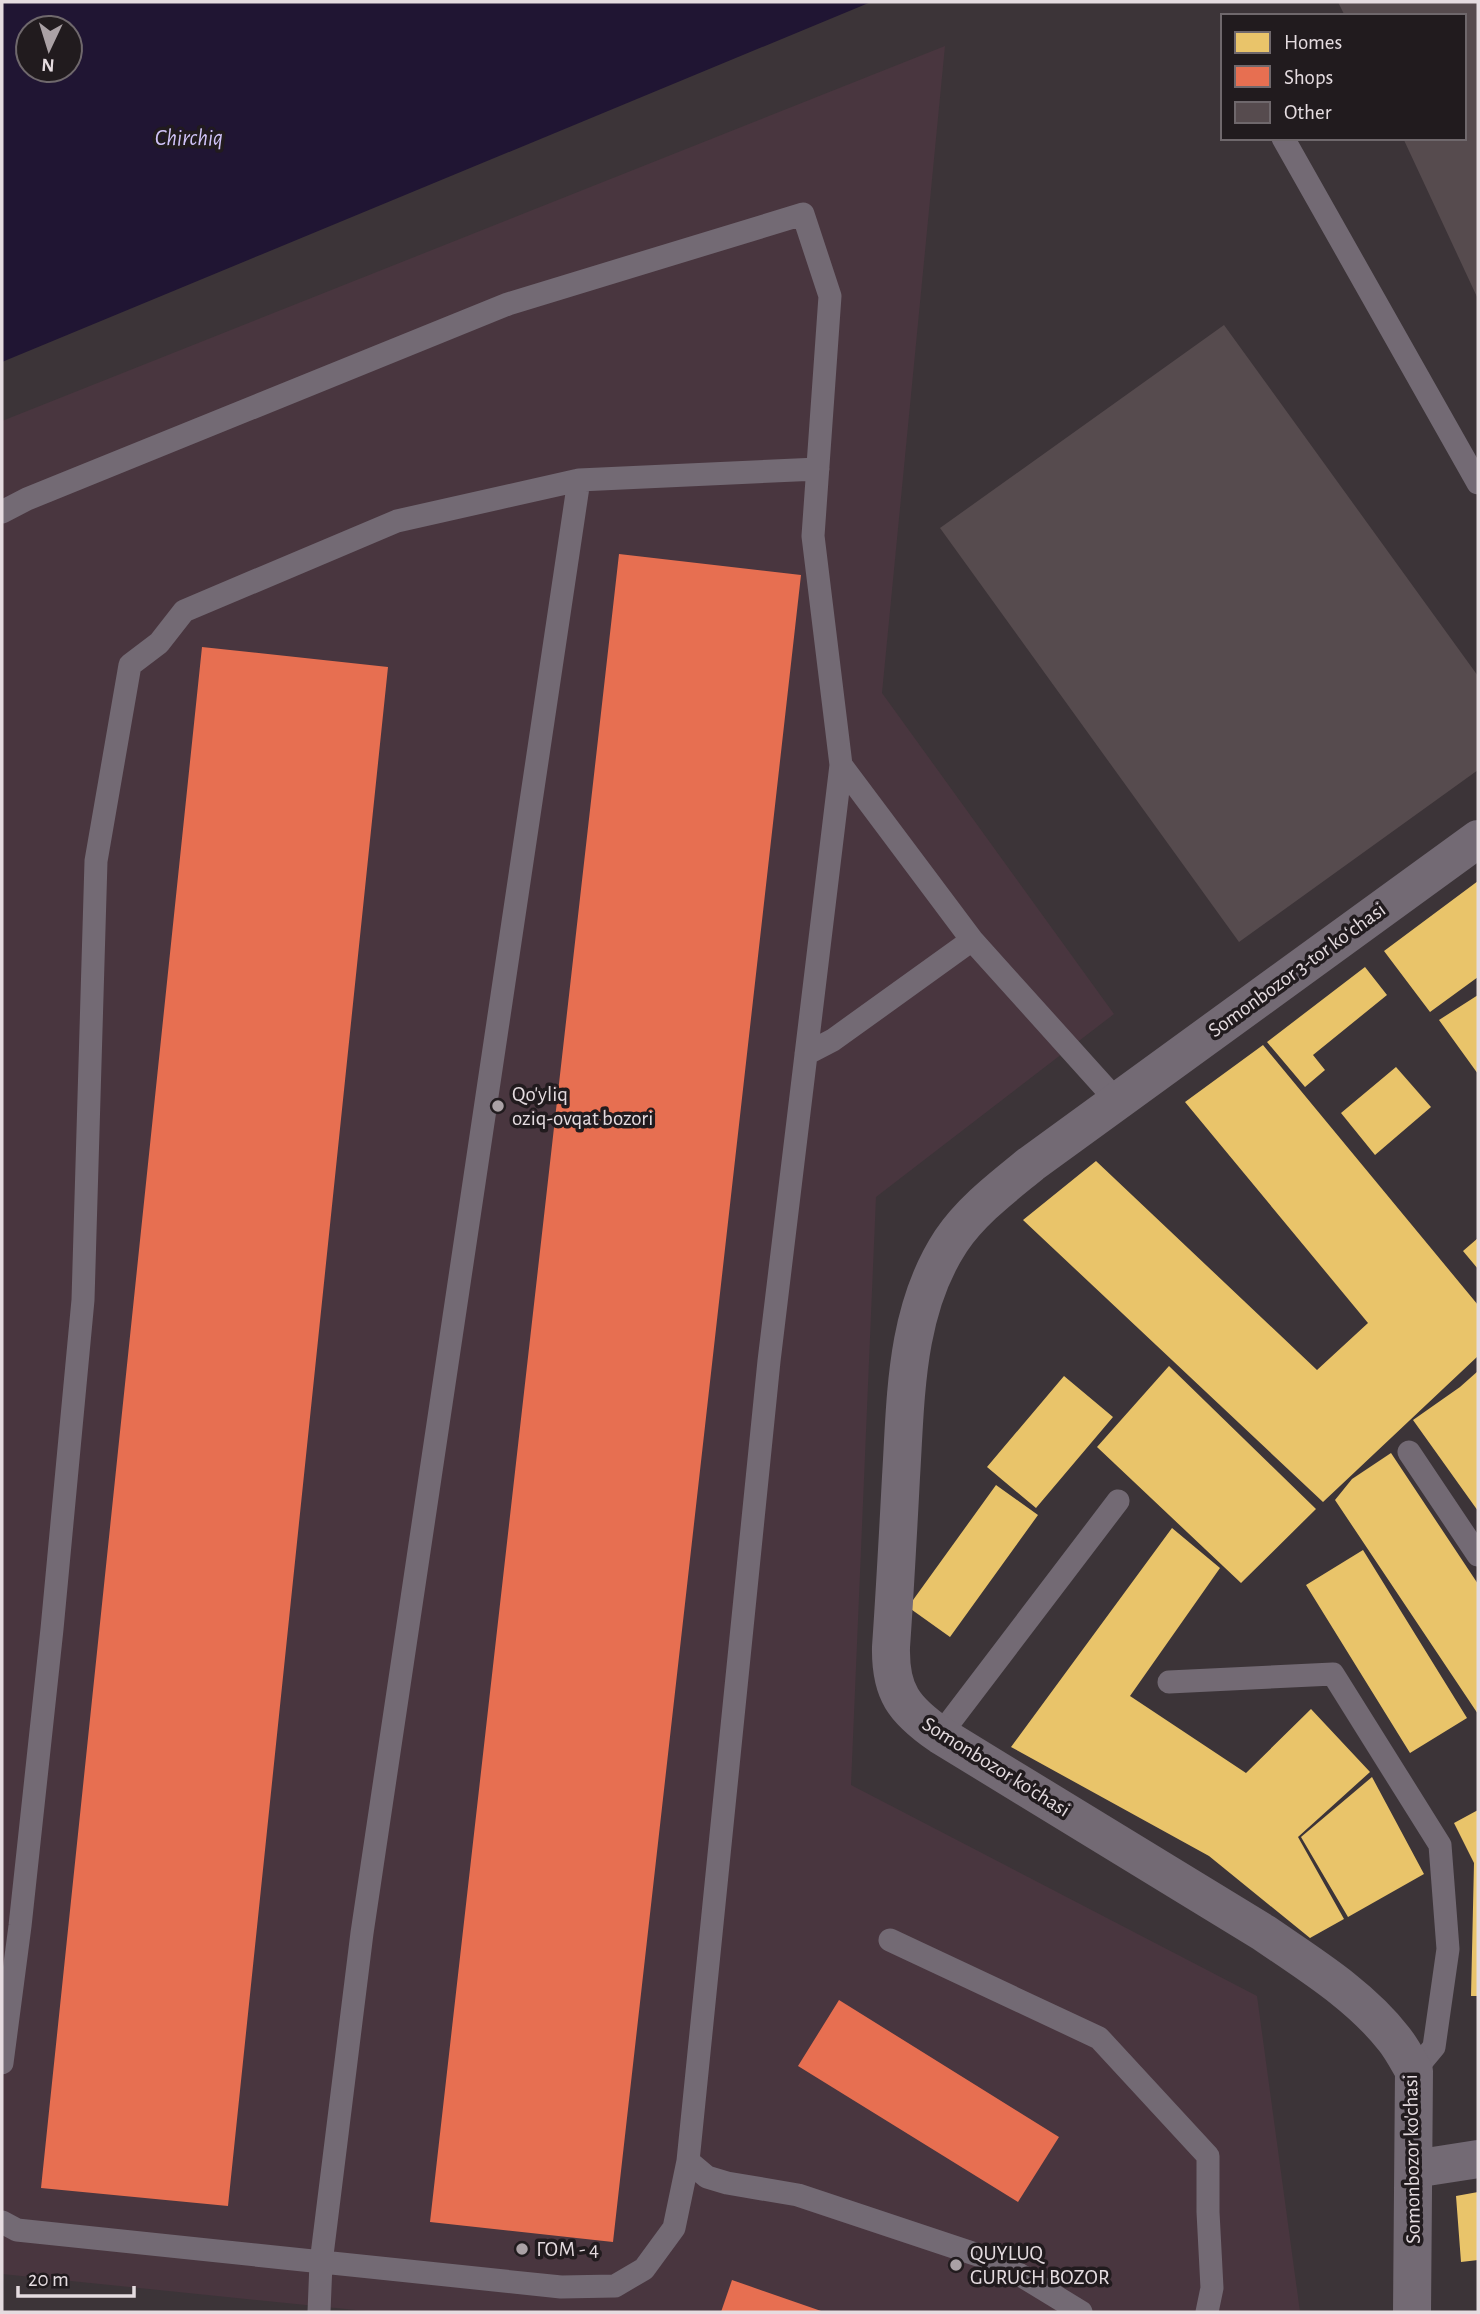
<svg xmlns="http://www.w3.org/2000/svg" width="1480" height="2314" font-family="'Alegreya Sans',sans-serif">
	<rect width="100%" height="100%" fill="#3c3438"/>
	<!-- built -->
	<path fill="#49363f" d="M945,46L882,693L1114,1014L876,1197L851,1785L1257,1996L1300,2312H375L2,2274V421Z"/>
	<!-- water -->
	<path fill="#201533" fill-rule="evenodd" d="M2,2H871L2,362ZM28,28H70V70H28Z"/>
	<!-- homes -->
	<path fill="#e9c46a" d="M1478,881V977L1430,1012L1384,951Z
		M1365,967L1387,995L1313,1055L1325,1070L1305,1087L1267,1042Z
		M1478,995V1074L1439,1020Z
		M1263,1045L1478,1305V1356L1323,1502L1023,1220L1096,1161L1317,1370L1368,1323L1185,1102Z
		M1396,1067L1431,1107L1375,1155L1341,1113Z
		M1478,1238V1269L1463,1251Z
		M1169,1366L1316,1509L1241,1583L1097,1447Z
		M1478,1371V1511L1413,1420L1460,1387Z
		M1064,1376L1113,1417L1036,1508L987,1467Z
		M1391,1453L1478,1584V1714L1335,1500L1352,1479Z
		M996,1485L1038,1515L950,1637L908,1607Z
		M1172,1528L1220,1568L1130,1696L1246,1773L1311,1709L1370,1772L1298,1837L1344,1919L1310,1938L1209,1856L1011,1747Z
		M1363,1550L1467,1718L1410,1753L1306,1585Z
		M1372,1777L1424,1874L1348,1917L1301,1837Z
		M1478,1810V1996H1471L1474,1863L1454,1823Z
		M1478,2192V2260L1461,2262L1456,2196Z"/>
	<!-- shops -->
	<path fill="#e76f51" d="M619,554L801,575L613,2242L430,2222Z
		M202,647L388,667L228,2206L41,2188Z
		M839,2000L1059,2137L1018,2202L798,2066Z
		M732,2280L824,2312H721Z"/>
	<!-- building -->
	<path fill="#564b4e" d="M1338,2H1478V299L1403,138H1464V16H1345Z
		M1224,325L1478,676V770L1239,942L940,528Z"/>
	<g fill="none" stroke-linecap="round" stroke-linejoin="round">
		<!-- lane -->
		<path stroke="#736a74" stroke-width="23" d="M1283,138L1478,483
			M2,512L27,499L508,304L803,214L830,296L813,536L841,765L972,940L1117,1101
			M841,765L769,1361L688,2161L707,2177L727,2183L798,2195L999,2262L1081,2312
			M806,1054L833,1040L972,940
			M1409,1452L1478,1555
			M1169,1682L1333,1674L1440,1845L1448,1949L1434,2047L1414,2071
			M940,1735L1118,1501
			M890,1940L1099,2038L1208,2156V2212L1212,2288L1207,2312
			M2,2063L20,1926L52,1629L83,1300L96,861L130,665L159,643L184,611L397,521L579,480L818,469
			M2,2222L17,2230L561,2287L615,2286L644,2269L674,2228L688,2161
			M319,2312L321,2263L362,1933L579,480"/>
		<!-- street -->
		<path stroke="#736a74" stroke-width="38" d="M1414,2169L1478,2159
			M1412,2312L1414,2071C1408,2061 1402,2049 1394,2039C1360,1995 1309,1964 1264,1933L940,1735C904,1710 890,1692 891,1647C895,1590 898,1534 901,1477C906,1396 905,1311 951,1241C972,1210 1003,1187 1031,1164L1478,839"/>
	</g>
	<!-- markers -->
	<g fill="#aaa1a5" stroke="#211b1e" stroke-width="2.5">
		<circle cx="498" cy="1106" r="7"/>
		<circle cx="522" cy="2249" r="7"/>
		<circle cx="956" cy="2265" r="7"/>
	</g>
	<g text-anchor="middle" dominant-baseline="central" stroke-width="7" stroke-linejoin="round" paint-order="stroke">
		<!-- street labels -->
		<g font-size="21" fill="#e5dce0" stroke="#211b1e">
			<text transform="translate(1297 970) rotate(-36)">Somonbozor 3-tor koʻchasi</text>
			<text transform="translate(996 1767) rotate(32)">Somonbozor ko'chasi</text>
			<text transform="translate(1412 2159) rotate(-91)">Somonbozor ko'chasi</text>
		</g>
		<!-- poi labels -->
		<g font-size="21" fill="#e5dce0" stroke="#211b1e" text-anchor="start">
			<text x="512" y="1094">Qo'yliq<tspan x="512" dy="24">oziq-ovqat bozori</tspan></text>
			<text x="536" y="2249">ГОМ - 4</text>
			<text x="970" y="2253">QUYLUQ<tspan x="970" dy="24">GURUCH BOZOR</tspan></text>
		</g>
		<!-- water labels -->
		<g font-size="23" font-style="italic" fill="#d0c3f8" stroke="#211b1e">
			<text x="189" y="138">Chirchiq</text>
		</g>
	</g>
	<!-- border -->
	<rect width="1480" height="2314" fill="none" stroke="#e5dce0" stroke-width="7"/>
	<!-- legend -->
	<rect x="1221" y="14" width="245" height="126" fill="#211b1e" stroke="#6f686c" stroke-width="2"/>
	<rect x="1235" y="32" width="35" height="21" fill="#e9c46a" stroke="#6f686c" stroke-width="2"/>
	<text x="1284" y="49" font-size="21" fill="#e5dce0">Homes</text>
	<rect x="1235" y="66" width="35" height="21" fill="#e76f51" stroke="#6f686c" stroke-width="2"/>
	<text x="1284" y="84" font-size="21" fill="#e5dce0">Shops</text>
	<rect x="1235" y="102" width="35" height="21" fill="#564b4e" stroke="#6f686c" stroke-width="2"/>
	<text x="1284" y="119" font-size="21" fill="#e5dce0">Other</text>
	<!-- north arrow -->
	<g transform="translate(49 49) rotate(184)"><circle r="33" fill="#211b1e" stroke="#6f686c" stroke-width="2"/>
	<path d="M0-5L12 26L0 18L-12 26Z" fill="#aaa1a5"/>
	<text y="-10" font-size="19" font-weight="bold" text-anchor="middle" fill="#e5dce0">N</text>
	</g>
	<!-- scale -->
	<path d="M18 2286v10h116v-10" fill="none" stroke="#e5dce0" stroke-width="3.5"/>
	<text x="28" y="2286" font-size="21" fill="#e5dce0" stroke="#211b1e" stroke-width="5" paint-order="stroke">20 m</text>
</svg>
